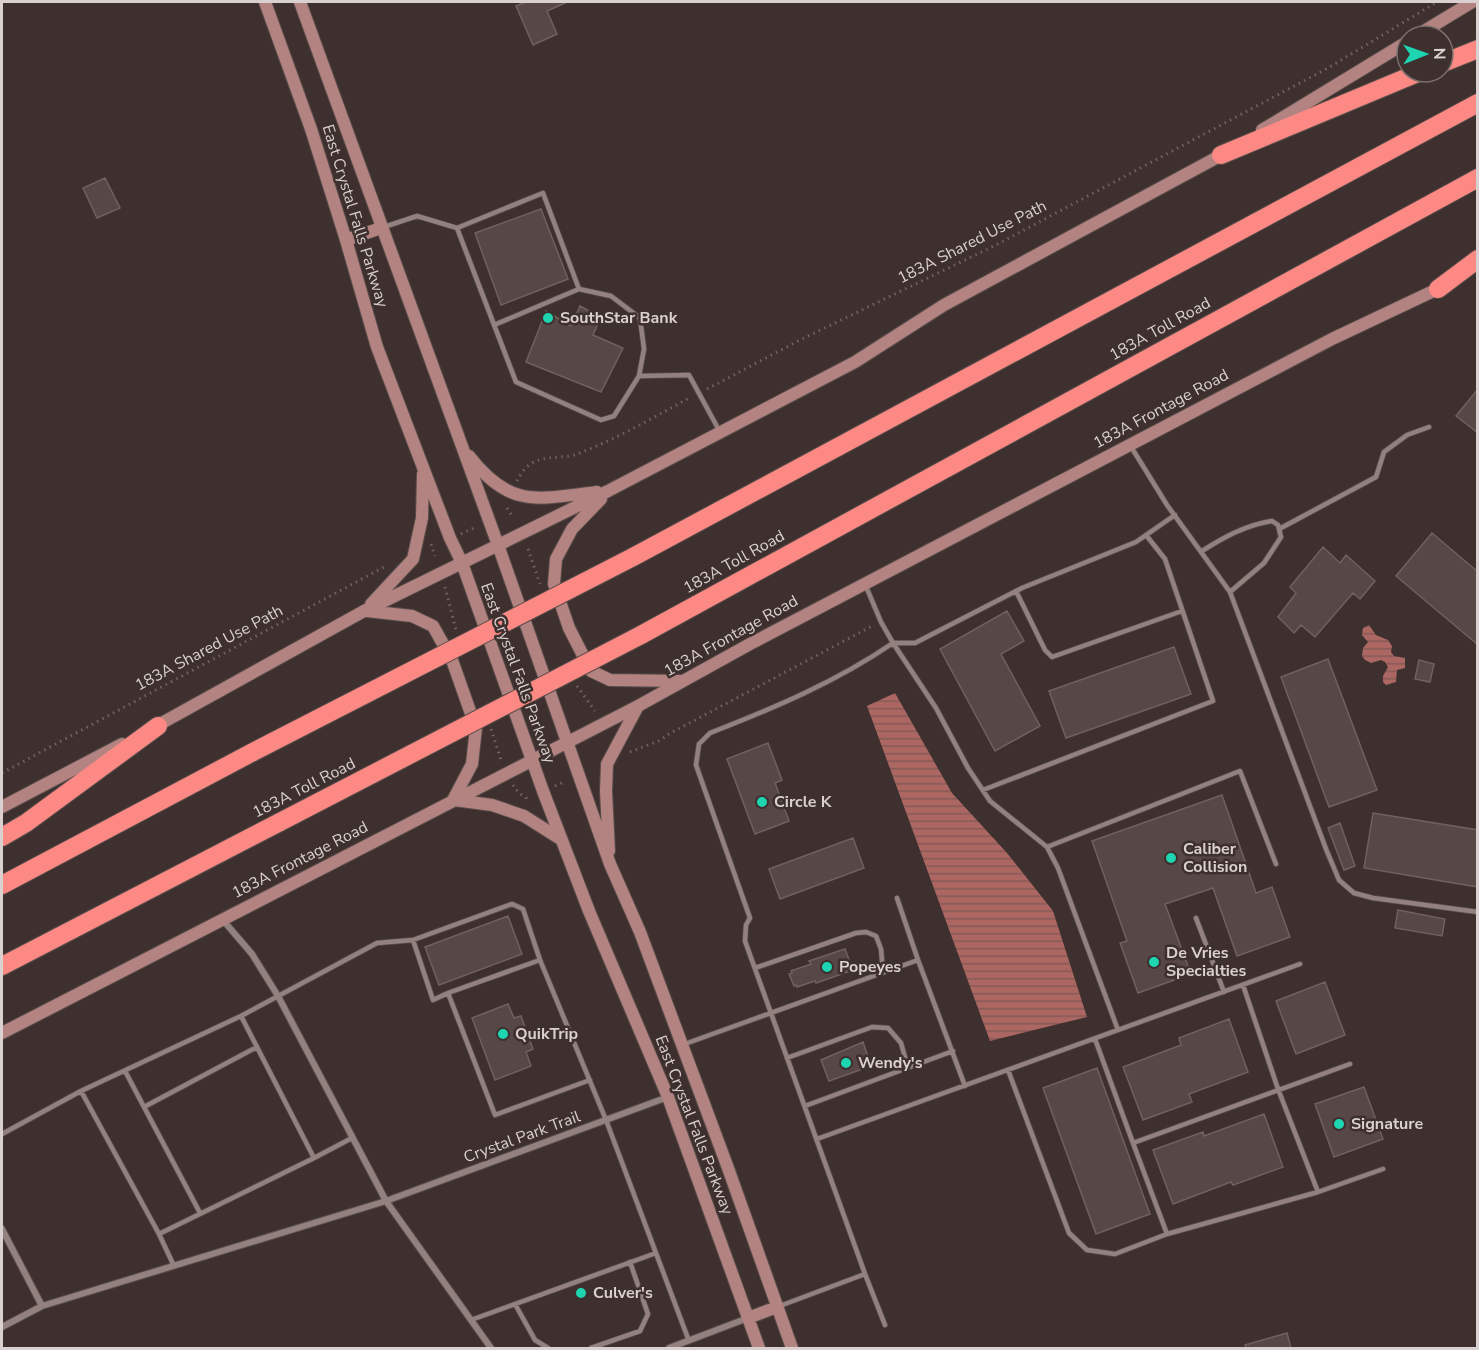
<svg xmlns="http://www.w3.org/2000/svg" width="1479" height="1350" font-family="'Nunito Sans',sans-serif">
	<defs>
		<pattern id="water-rules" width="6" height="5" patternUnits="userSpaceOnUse" patternTransform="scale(1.5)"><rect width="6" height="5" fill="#ac6763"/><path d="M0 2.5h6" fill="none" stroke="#875956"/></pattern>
	</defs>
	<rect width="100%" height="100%" fill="#3e302e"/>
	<!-- water -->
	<path fill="url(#water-rules)" d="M1369,625L1376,635L1388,640L1392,646L1391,652L1394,656L1405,658V668L1397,670L1396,682L1386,685L1383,682V676L1388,667L1385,662L1381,660L1371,663L1365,660L1362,656L1363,648L1368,642L1362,635L1363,628Z
		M895,693L952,793L1007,853L1053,911L1087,1017L990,1041L867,706Z"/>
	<!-- building -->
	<path fill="#574746" stroke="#71605f" stroke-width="1.5" d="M526,2H567L547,11L557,34L533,45L516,6Z
		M105,178L120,208L97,218L83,188Z
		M541,209L568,279L501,305L475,233Z
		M580,306L601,317L593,335L623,348L601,392L526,362L546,311L571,326Z
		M1478,389V433L1456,416Z
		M1432,533L1478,572V645L1396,576Z
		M1323,547L1340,563L1346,555L1375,581L1360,599L1353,593L1315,637L1301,625L1294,633L1278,617L1296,593L1290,587Z
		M1007,611L1024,641L1001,654L1040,726L995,751L940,649Z
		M1174,647L1191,694L1066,738L1049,691Z
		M1328,659L1377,790L1329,807L1281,677Z
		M1419,660L1434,664L1430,682L1415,679Z
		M768,743L782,780L775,783L789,821L755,834L727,759Z
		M1222,795L1256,893L1272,887L1290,937L1237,956L1213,888L1165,904L1191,974L1138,993L1120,943L1127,941L1092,841Z
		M1373,813L1478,830V887L1364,868Z
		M1340,823L1355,866L1344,870L1328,828Z
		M853,838L864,868L780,899L769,869Z
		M1398,910L1445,919L1442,936L1395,928Z
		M508,916L522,954L439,985L425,947Z
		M845,949L853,970L816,983L815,981L797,987L796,985L794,986L789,974L792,973L791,971L811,964L809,961Z
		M1325,982L1345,1035L1296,1054L1276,1001Z
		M508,1004L514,1018L521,1016L533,1049L526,1052L531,1066L495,1080L472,1018Z
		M1229,1019L1248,1072L1189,1094L1192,1102L1143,1120L1123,1067L1181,1045L1179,1038Z
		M863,1042L871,1066L829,1081L821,1060Z
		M1097,1068L1150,1214L1096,1234L1043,1088Z
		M1364,1087L1383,1139L1334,1157L1315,1104Z
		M1264,1114L1283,1167L1233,1185L1231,1182L1173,1204L1153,1150L1203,1132L1204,1136Z
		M1287,1333L1291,1348H1246L1245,1345Z"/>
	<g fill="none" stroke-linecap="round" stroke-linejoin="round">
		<defs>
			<path id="service" d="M384,227L417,216L457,228L516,382L601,420L614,416L639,376L689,375L720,432
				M457,228L543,193L579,289L611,296L640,318L644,349L639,376
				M494,325L579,289
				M1130,445L1167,505L1230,592L1326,849L1339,880L1354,893L1373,898L1478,912
				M1281,528L1376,477L1384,452L1407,435L1429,427
				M1202,551C1224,537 1246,525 1272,521L1278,525L1281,537L1264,563L1230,592
				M1016,591L1045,650L1052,657L1182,611
				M893,643L936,708L968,768L990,801L1047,847L1240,771L1276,864
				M893,643H915L1022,588L1136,542L1175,515
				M983,790L1213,701L1165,559L1146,535
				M1047,847L1058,868L1118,1030
				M1196,918L1224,992
				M413,940L512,904L523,909L540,960L606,1120L689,1341
				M540,960L448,993L495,1115L590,1080
				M918,960L965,1086
				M755,968L856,933L866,932L876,936L881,949L883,972
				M1243,985L1278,1089L1318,1192
				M241,1016L314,1158L352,1138
				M1095,1039L1133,1143
				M682,1045L918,960L897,898
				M787,1058L872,1027L888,1028L901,1043L908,1068
				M1008,1070L1069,1233L1087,1250L1115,1254L1167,1234L1318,1192L1383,1169
				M125,1071L200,1213
				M81,1091L159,1234
				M805,1106L953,1051
				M144,1107L257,1047
				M2,1134L81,1091L241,1016L377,943L413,940L433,1000L448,993
				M817,1139L1300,964
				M1167,1234L1133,1143L1350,1064
				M174,1266L159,1234L314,1158
				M865,1274L885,1325
				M515,1304L535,1340L548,1348
				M777,1307L865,1274L745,941L746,925L750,918L696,765L699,744L710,733C774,708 836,682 893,643L881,622L865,584
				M471,1320L656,1253
				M591,1348L640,1331L648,1314L630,1262"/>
			<path id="minor" d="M222,919L252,954L278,996L386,1201L491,1348
				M2,1229L42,1306
				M2,1327L42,1306L386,1201L668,1097
				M669,1348L748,1318"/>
			<path id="secondary" d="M265,2L311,129L346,240L377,347L450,538L462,563L543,791L589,911L668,1097L759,1348
				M300,2L498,545L610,864L640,932L728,1168L792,1348
				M1416,36L1472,2
				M1262,130L1407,42
				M346,240L381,228
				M469,456C510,509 537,499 597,492
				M601,499L572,529L556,559L554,584L569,628L591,671L610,680L683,681
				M371,604L413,559L422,518L423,474
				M367,611L412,616L433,626L452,660L476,728L472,764L453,800
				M151,729L364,611L608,491L855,362L944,305L1227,152
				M454,800L492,805L524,816L562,840
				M2,807L122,744
				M609,851L606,791L607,764L638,706
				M2,1033L638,706L750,644L1332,339L1444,286
				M748,1318L777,1307"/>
			<path id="motorway" d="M1443,63L1478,49
				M1221,155L1420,72
				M1438,289L1478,259
				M633,557L1478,103
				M641,635L1478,178
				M2,837L26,823L158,726
				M2,885L253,752
				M2,966L280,822"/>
		</defs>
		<!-- service casing -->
		<use href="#service" stroke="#584c4a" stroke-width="6"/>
		<!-- minor casing -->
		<use href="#minor" stroke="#584c4a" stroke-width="8"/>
		<!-- secondary casing -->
		<use href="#secondary" stroke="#584c4a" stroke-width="14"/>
		<!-- motorway casing -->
		<use href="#motorway" stroke="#584c4a" stroke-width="20"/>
		<!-- path -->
		<path stroke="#706462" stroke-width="3" stroke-dasharray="1.5 4.5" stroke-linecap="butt" d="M707,389L802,339L996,245L1328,68L1437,2
			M517,481C520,475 525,467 532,463C546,455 563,459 577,454C617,439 654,417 691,397
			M507,508L512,516
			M461,534L476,527
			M431,544L435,556
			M528,549L540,584
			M445,587L456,630
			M577,686L595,711
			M491,729L502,763
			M630,752L661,740L667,735L874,625
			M2,773L386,566
			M513,785L518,792L526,798V803
			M555,786L564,782"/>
		<!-- service -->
		<use href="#service" stroke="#92817f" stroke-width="4.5"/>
		<!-- minor -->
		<use href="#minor" stroke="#92817f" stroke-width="6"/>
		<!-- secondary -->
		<use href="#secondary" stroke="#b28380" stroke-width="12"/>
		<!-- motorway -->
		<use href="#motorway" stroke="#fc8983" stroke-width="18"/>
		<defs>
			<path id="motorway-bridge" d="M253,752L633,557
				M280,822L641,635"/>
		</defs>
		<!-- motorway-bridge casing -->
		<use href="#motorway-bridge" stroke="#584c4a" stroke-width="20" stroke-linecap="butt"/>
		<!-- motorway-bridge -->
		<use href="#motorway-bridge" stroke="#fc8983" stroke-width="18"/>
	</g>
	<!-- markers -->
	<g fill="#1ed5b1" stroke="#3e302e" stroke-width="2">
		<circle cx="548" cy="318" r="6"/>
		<circle cx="762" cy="802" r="6"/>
		<circle cx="1171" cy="858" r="6"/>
		<circle cx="1154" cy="962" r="6"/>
		<circle cx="827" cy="967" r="6"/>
		<circle cx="503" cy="1034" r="6"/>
		<circle cx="846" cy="1063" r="6"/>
		<circle cx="1339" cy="1124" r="6"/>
		<circle cx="581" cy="1293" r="6"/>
	</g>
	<g text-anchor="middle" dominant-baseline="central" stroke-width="5" stroke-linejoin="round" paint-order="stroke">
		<!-- street labels -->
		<g font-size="16" fill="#dad0cf" stroke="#3e302e">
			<text transform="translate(355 216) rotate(73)">East Crystal Falls Parkway</text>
			<text transform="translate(972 242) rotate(-27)">183A Shared Use Path</text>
			<text transform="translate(1160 329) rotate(-29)">183A Toll Road</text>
			<text transform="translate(1161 409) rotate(-28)">183A Frontage Road</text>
			<text transform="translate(734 562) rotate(-29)">183A Toll Road</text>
			<text transform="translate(731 636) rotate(-29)">183A Frontage Road</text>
			<text transform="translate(209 648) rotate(-28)">183A Shared Use Path</text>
			<text transform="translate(518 673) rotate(70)">East Crystal Falls Parkway</text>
			<text transform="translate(304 788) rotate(-27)">183A Toll Road</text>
			<text transform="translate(300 860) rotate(-27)">183A Frontage Road</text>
			<text transform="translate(694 1125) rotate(69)">East Crystal Falls Parkway</text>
			<text transform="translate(522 1137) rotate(-20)">Crystal Park Trail</text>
		</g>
		<!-- poi labels -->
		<g font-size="16" font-weight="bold" fill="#dad0cf" stroke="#3e302e" text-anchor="start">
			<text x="560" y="318">SouthStar Bank</text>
			<text x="774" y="802">Circle K</text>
			<text x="1183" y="849">Caliber<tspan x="1183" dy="18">Collision</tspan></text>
			<text x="1166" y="953">De Vries<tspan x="1166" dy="18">Specialties</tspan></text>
			<text x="839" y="967">Popeyes</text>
			<text x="515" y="1034">QuikTrip</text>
			<text x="858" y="1063">Wendy's</text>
			<text x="1351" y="1124">Signature</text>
			<text x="593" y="1293">Culver's</text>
		</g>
	</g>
	<!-- border -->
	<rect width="1479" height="1350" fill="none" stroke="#dad0cf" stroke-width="6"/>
	<!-- north arrow -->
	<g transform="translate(1425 54) rotate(89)"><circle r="28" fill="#3e302e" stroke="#7c706e" stroke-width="1.5"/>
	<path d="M0-4.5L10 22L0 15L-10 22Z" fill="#1ed5b1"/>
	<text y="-9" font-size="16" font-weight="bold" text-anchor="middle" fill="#dad0cf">N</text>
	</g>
</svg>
